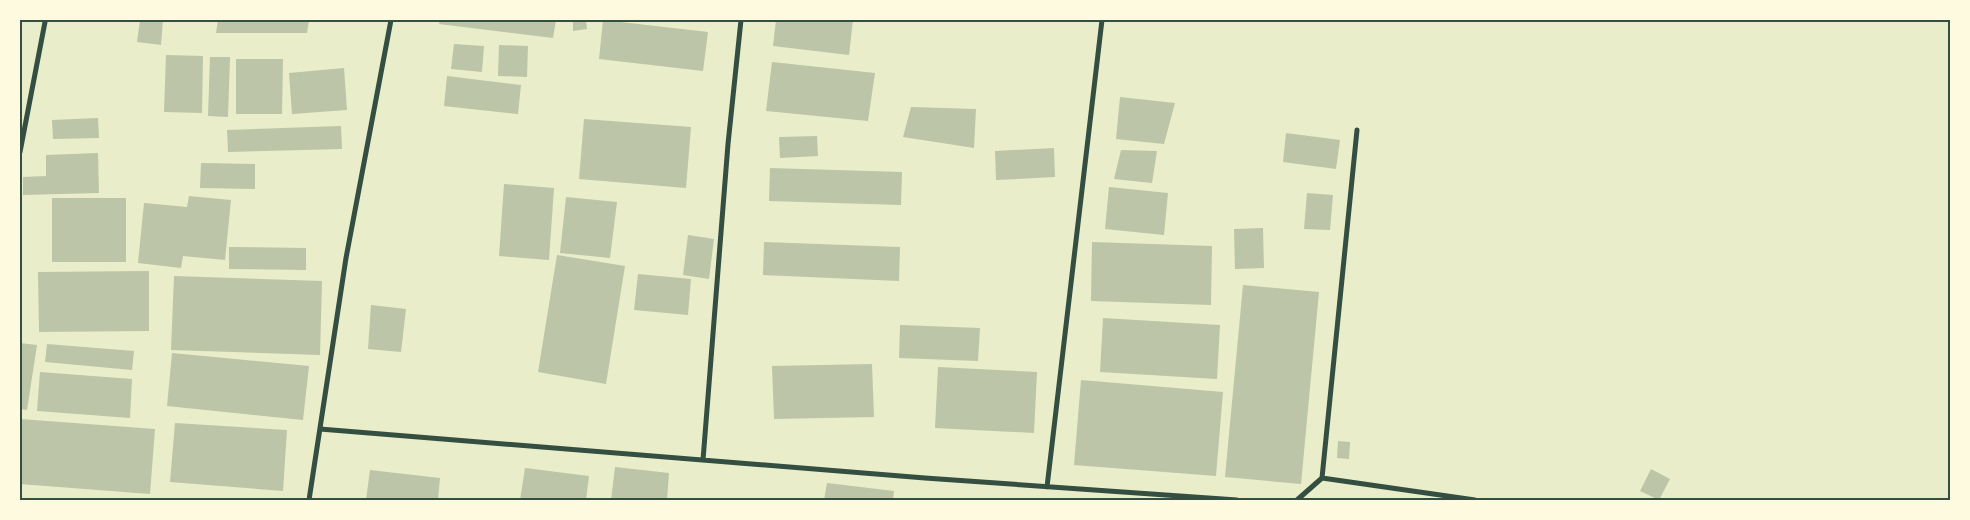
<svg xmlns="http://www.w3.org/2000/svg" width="1970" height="520" font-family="'Alegreya Sans',sans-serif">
	<rect width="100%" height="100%" fill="#e9edc9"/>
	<!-- building -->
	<path fill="#bcc5a7" d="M140,20H163L161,45L137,42Z
		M218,20H309L307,33H216Z
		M440,20H556L553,38L439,24Z
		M573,20H586L587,29L573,31Z
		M603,20L708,32L703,71L599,59Z
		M776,20H853L849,55L773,46Z
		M454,44L484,46L482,72L451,69Z
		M499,45L528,46L527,77L498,76Z
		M166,55L203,56L202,113L164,112Z
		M210,57H230L228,117L208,116Z
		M236,59H283L282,114H236Z
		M772,62L875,73L868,121L766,111Z
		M344,68L347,110L292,114L289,73Z
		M447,76L521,85L518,114L444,106Z
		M1120,97L1175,103L1164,144L1116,139Z
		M911,107L976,109L974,148L903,137Z
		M98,118L99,138L53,139L52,120Z
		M584,119L691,127L686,188L579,179Z
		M341,126L342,149L228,152L227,130Z
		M1286,133L1340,140L1336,169L1283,162Z
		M817,136L818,156L780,158L779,137Z
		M1054,148L1055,177L996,180L995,151Z
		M1121,150L1157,151L1152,183L1114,179Z
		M98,153L99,193L23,195V177L46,176V155Z
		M201,163L255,164V189L200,188Z
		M770,168L902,172L901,205L769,201Z
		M504,184L554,188L549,260L499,256Z
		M1109,187L1168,193L1164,235L1105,229Z
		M1307,193L1333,195L1330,230L1304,229Z
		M189,196L231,200L225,260L183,256L181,268L138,263L144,203L187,207Z
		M566,197L617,202L610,258L560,253Z
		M52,198H126V262H52Z
		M1263,228L1264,268L1235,269L1234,229Z
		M688,235L714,239L709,279L683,275Z
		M764,242L900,247L899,281L763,275Z
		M1092,242L1212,246L1211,305L1091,301Z
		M229,247L306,248V270L229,269Z
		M557,255L625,266L606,384L538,372Z
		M149,271V331L39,332L38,272Z
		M638,274L691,279L688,315L634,310Z
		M174,276L322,281L320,355L171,350Z
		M1243,285L1319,292L1301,484L1225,477Z
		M371,305L406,309L401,352L368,349Z
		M1103,318L1220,325L1217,379L1100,372Z
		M900,325L980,328L978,361L899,358Z
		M20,343L37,345L27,410L20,409Z
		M47,344L134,351L132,370L45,362Z
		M172,353L309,366L303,420L167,406Z
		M872,364L874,417L774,419L772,366Z
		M938,367L1037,372L1034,433L935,428Z
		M40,372L132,379L130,418L37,411Z
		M1081,380L1223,392L1216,476L1074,465Z
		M20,419L155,429L150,494L20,484Z
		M175,423L287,430L283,491L170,482Z
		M1338,441L1350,442L1349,459L1337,458Z
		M615,467L669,473L667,500H611Z
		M525,468L589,476L586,500H520Z
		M1651,469L1670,479L1659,500L1640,491Z
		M370,470L440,478L438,500H366Z
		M827,483L894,491L893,500H824Z"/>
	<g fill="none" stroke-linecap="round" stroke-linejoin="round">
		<!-- minor -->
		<path stroke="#344e41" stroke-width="5" d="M20,152L45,22
			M320,429L925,478L1237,500
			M703,460L728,144L741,20
			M1322,478L1357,130
			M1047,487L1102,20
			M309,500L346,258L391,20
			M1297,500L1322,478L1475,500"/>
	</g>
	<!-- border -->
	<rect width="1970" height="520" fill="none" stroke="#fefae0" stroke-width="42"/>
	<rect x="21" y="21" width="1928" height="478" fill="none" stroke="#344e41" stroke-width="2"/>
</svg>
